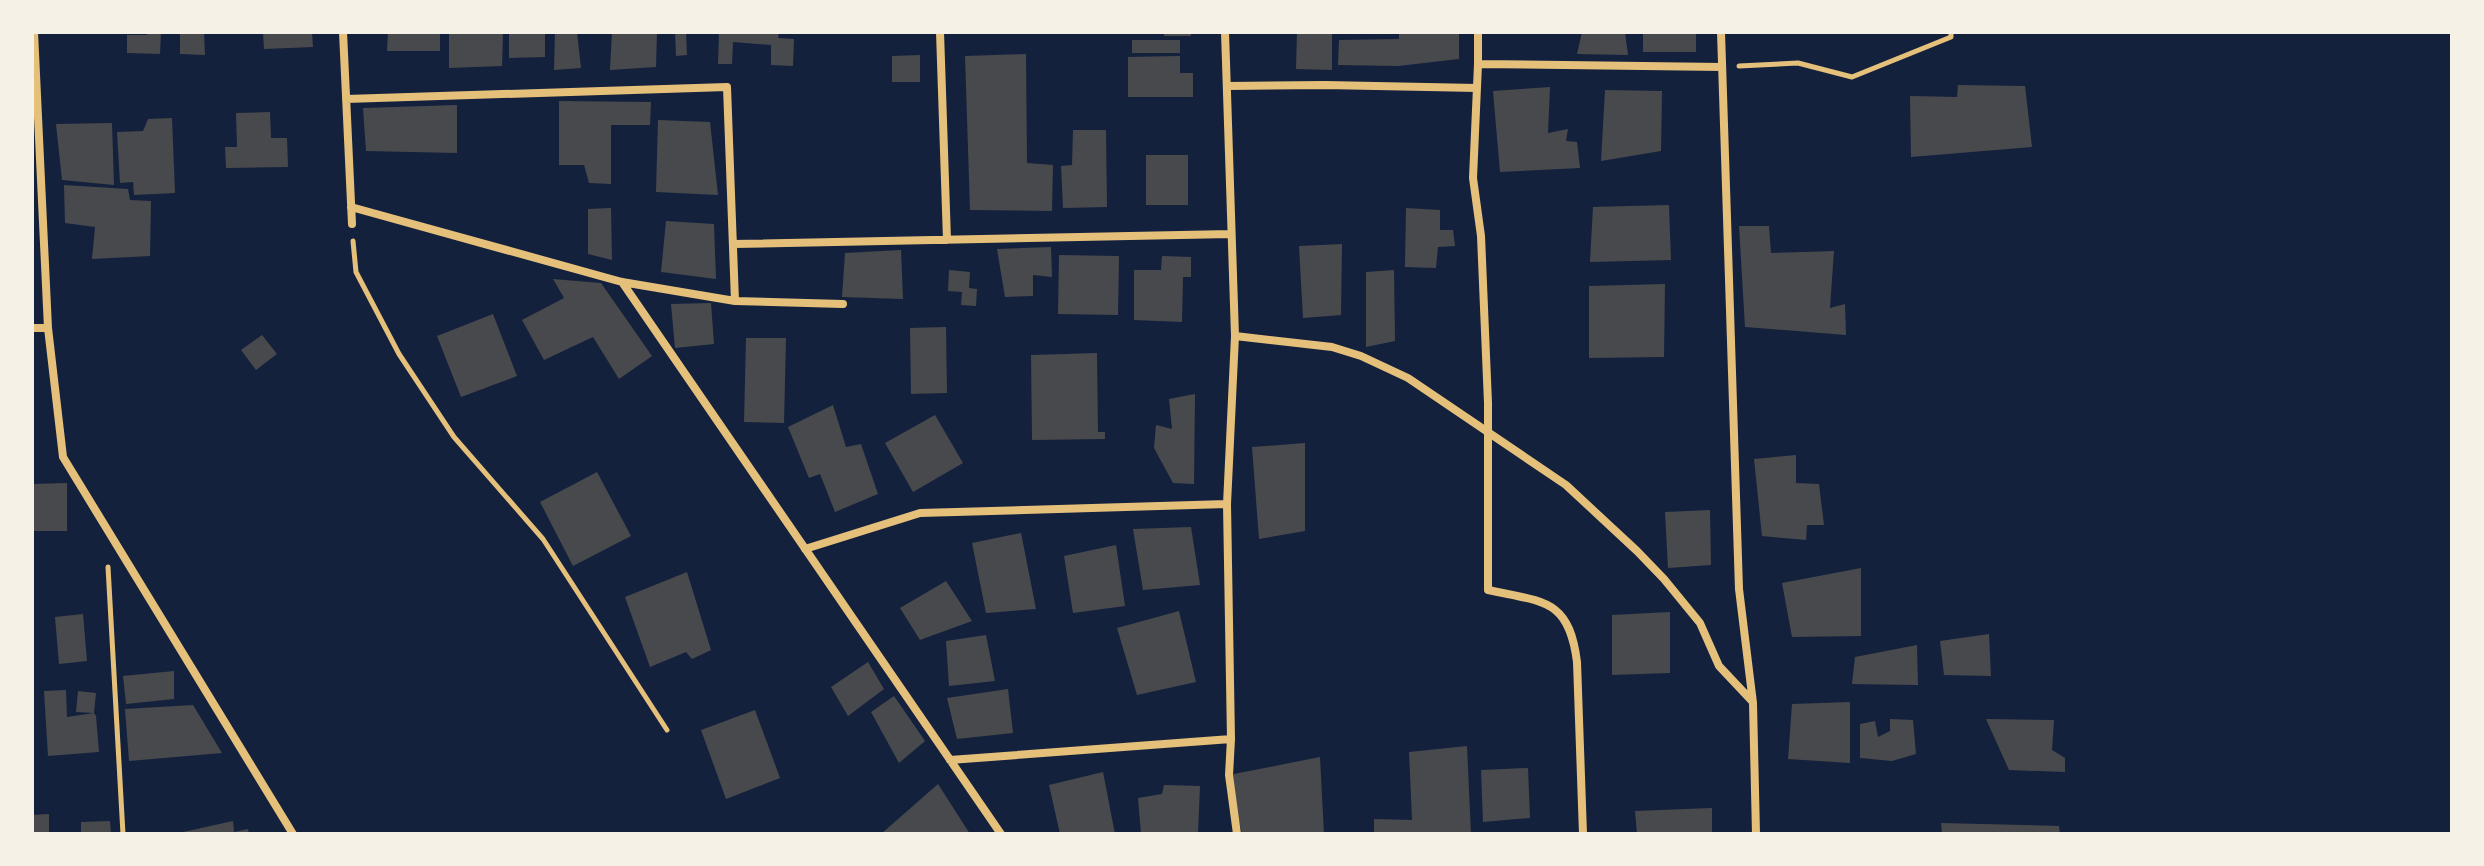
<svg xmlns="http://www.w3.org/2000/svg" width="2484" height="866" font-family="Karla,sans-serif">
	<rect width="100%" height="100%" fill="#14213d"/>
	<!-- building -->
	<path fill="#48494c" d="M147,32H161L160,54L127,53V35H147Z
		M180,32H204L205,55L180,54Z
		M263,32H312L313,47L264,49Z
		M388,32H440V51H387Z
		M449,32H503L502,66L449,68Z
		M509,32H545V57L509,58Z
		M555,32H577L581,68L554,70Z
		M612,32H657L656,67L610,70Z
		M675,32H686L687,55L676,56Z
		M719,32H779L778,38L794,39L793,66L771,65V45L733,42L732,64H718Z
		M1164,32H1191V36H1164Z
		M1297,32H1332V70L1296,69Z
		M1399,32H1459V59L1398,66L1338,65L1339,40L1399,39Z
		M1582,32H1625L1628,55L1577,54Z
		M1643,32H1696V52H1643Z
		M1132,40H1180V53H1132Z
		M1026,54L1027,163L1053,165L1052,211L970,210L965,56Z
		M920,55V82H892V56Z
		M1180,56V73H1193V97H1128V57Z
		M1958,85L2025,86L2032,147L1911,157L1910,96L1957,97Z
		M1550,87L1548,133L1568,129L1566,141L1577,142L1580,168L1500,172L1493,91Z
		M1605,90L1662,91L1661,151L1601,161Z
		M559,101L651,102L650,125H611V184L589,183L584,165H559Z
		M457,105V153L366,151L363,108Z
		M270,112L271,138H287L288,167L226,168L225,147H237L236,113Z
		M172,118L175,193L134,195L133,182L120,183L117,132L143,131L148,119Z
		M658,120L710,122L718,195L656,192Z
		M112,123L114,185L62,180L56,124Z
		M1073,130H1106L1107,207L1063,208L1061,166L1072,165Z
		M1146,155H1188V205H1146Z
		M64,185L128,189L130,200L151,201L150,256L92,259L95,227L65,223Z
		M1669,205L1671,260L1590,262L1593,207Z
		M611,208L612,260L588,254V209Z
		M1406,208L1440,210V230H1453L1455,246L1438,247L1436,268L1405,267Z
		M666,221L714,224L716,279L661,272Z
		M1739,226H1769L1771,253L1834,251L1830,308L1845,304L1846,335L1745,327Z
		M1342,244L1341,315L1303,318L1299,246Z
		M1051,247L1052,277L1033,275V296L1005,297L997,249Z
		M901,250L903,299L842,297L845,253Z
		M1059,255L1119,256L1118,315L1058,314Z
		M1162,256L1191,257V277H1183L1182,322L1134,320V270H1161Z
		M949,270L970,272L969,288L977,289L976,306L961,305L962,292L948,291Z
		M1394,270L1395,341L1366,347V272Z
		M553,279L601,283L652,356L619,379L593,337L544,360L522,320L564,298Z
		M1665,284L1664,357L1589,358V286Z
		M711,303L714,344L675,348L671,304Z
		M493,314L517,376L461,397L437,336Z
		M946,327L947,393L911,394L910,328Z
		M262,335L277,354L256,370L241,350Z
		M746,338H786L784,423L744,422Z
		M1097,353L1098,432H1105V439L1032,440L1031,355Z
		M1195,394L1194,484L1173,483L1154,448L1156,425L1172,429L1169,399Z
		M833,405L846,447L861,444L878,494L835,512L820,474L809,478L788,427Z
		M935,415L963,463L913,492L885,443Z
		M1305,443V531L1259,539L1252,447Z
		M1796,455V483L1819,484L1824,525H1807L1806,540L1762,536L1754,459Z
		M597,472L631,536L573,566L540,502Z
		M67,483V531H32V484Z
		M1710,510L1711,565L1668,568L1665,512Z
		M1191,527L1200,585L1143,590L1133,529Z
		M1021,533L1036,609L986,613L972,543Z
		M1116,545L1125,606L1073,613L1064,556Z
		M1861,568V636L1792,637L1782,583Z
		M687,572L711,650L692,659L686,652L650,667L625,597Z
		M946,581L972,621L920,640L900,608Z
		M1179,611L1196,682L1137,695L1117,628Z
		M1670,612V673L1612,675V615Z
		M83,614L87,661L59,664L55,617Z
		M1989,634L1991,676L1944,675L1940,641Z
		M986,635L995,681L949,686L946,641Z
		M1917,645L1918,685L1852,684L1855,657Z
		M868,662L884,689L848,716L831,687Z
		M174,671V699L126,704L123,676Z
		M1008,689L1013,733L957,739L947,698Z
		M66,690L67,717L94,713L76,712L78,691L96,693L94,713L96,716L99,752L48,756L44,691Z
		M894,696L925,741L899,763L871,712Z
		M1850,702V763L1788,759L1792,704Z
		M193,705L222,753L129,761L125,709Z
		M755,710L780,778L726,799L701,730Z
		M1890,719L1913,720L1916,754L1892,761L1860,758V724L1875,721L1878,737L1890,731Z
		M1986,719L2054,720L2052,750L2065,758V772L2009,770Z
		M1467,746L1471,834H1374V819L1412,820L1409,752Z
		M1320,757L1324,834H1242L1229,775Z
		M1528,768L1530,818L1483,822L1481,770Z
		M1103,772L1115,834H1060L1049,785Z
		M938,784L970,834H881Z
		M1164,785L1200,786L1198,834H1141L1138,798L1162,794Z
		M1712,808V834H1637L1635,811Z
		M49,814V834H32V815Z
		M110,821L111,834H81V822Z
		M233,821L234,832L248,829L249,834H174Z
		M1941,823L2059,826L2060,834H1942Z"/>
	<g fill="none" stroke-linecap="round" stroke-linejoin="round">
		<!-- path -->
		<path stroke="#e5c07b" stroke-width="5" d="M1739,66L1798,63L1852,77L1951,37V32
			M353,241L356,272L399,354L454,437L543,539L667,730
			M108,567L123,834"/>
		<!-- minor -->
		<path stroke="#e5c07b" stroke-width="8" d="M34,32L48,328L63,457L293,834
			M343,32L352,224
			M940,32L947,240
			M1225,32L1235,336L1227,504L1231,739L1229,775L1237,834
			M1478,32V64L1722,67
			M1721,32L1739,589L1753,703L1756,834
			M1478,64L1473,178L1481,236L1488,403V590C1543,602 1569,598 1577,662L1583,834
			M1227,86L1325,85L1477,88
			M346,99L727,87L735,301
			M351,207L622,282L735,301L843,304
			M733,244L1231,234
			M622,282L1001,834
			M32,328H48
			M1235,336L1332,347L1361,356L1408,378L1566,485L1637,551L1664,579L1700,623L1719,666L1752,701
			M805,549L920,513L1227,504
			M950,760L1231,739"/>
	</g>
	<!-- border -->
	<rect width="2484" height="866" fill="none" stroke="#f6f1e7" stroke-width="68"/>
</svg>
